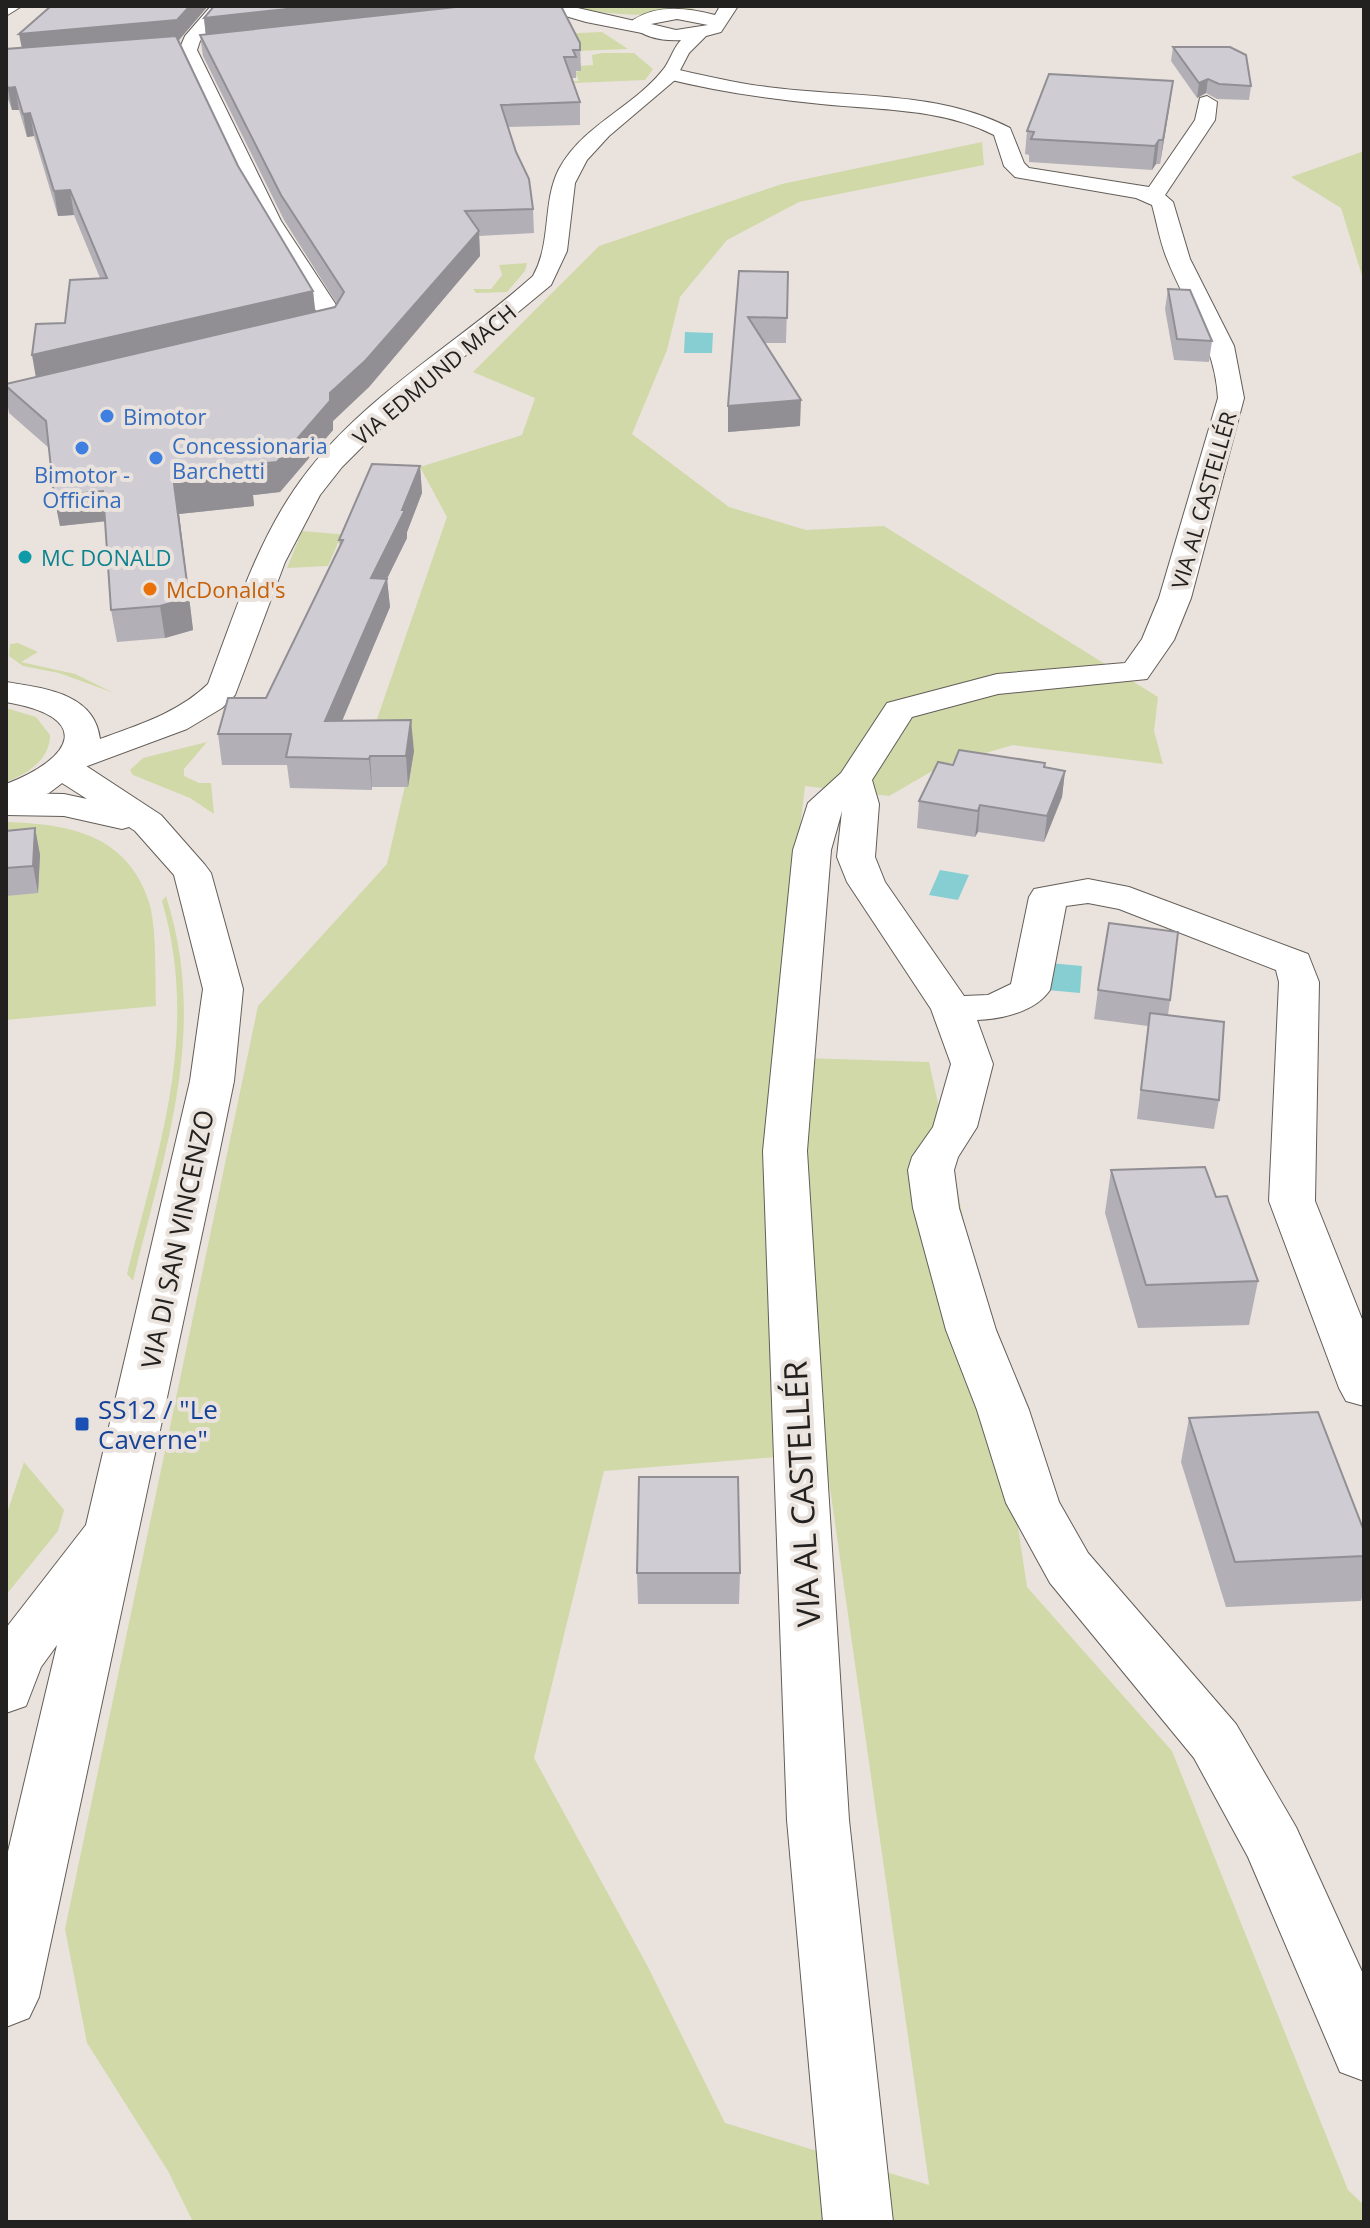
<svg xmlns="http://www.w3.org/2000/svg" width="1370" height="2228" font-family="'Open Sans',sans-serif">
	<rect width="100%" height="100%" fill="#eae3dd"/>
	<!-- green -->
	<path fill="#d1d9a8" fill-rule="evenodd" d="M565,6H701C657,20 609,15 565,6Z
		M602,32L628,49L576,51L557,34Z
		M602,53H634L653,69L645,80L552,84V82L579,81L575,72L581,71L579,66L593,65L592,55Z
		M982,142L984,165L799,202L727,240L680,297L667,350L632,434L729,507L806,530L884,526L1158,697L1154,731L1163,764L1013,745L941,766L889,796L805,786L773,1057L929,1062L989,1335L1027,1587L1172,1751L1348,2190L1364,2205V2222H193L168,2171L87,2043L65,1929L258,1006L387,864L410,764L369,742L447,517L420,467L522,435L535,398L473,372L599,246L782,184ZM825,1453L929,2184V2185L725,2123L648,1967L534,1758L604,1471Z
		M1364,151V282L1341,208L1291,177Z
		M527,263L525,271L507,292L476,293L473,289H491L502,275L499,265Z
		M302,531L349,535L345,543H338L328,566L287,568Z
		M18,643L38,652L21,662L75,674L114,693L59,673L23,666L9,656L10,644Z
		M6,708L36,717L50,735C50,760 27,774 6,782Z
		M207,742L184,769V776L199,783H211L214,814L190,798L133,775L130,770L143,758Z
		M6,822C69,824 127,834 149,902C157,928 155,978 156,1006L6,1020Z
		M166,896C209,1031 165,1149 133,1281L127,1274C159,1146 200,1033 162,901Z
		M24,1462L64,1510L58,1531L6,1595V1516Z"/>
	<!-- water -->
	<path fill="#87ced2" d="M685,332L713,333L712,353H684Z
		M940,870L969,875L958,900L929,895Z
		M1050,963L1082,966L1080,993L1047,990Z"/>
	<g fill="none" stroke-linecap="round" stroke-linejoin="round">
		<defs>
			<path id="minor" d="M211,6H229L200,41L197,50L281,221L344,317L337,331L289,343L280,340L276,335L280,330L318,321L320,317L259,221L179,50L185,36Z
				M670,68C702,75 735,83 767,87C847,98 937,90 1010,128L1024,163L1029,168L1149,187L1195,120L1200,98L1207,96L1217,102L1215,120L1165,195L1173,202L1190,259L1234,346L1244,398L1191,598L1174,640L1147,679L998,694L912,717L872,780L879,804L875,857L885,882L964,996L988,995L1011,984L1029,897L1034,889L1088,879L1129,887L1308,954L1319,982L1315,1201L1364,1324V1406L1346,1401L1339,1388L1269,1201L1279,982L1276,970L1119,909L1088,903L1066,906L1050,990C1035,1012 1002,1019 977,1020L993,1064L977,1127L958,1157L954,1170L959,1208L996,1330L1029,1410L1059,1502L1088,1553L1236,1724L1296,1827L1364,1976V2081L1340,2072L1248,1857L1194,1758L1050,1583L1006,1503L977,1410L946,1330L913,1208L908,1170L912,1157L933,1127L951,1064L931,1009L847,882L837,857L842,811L831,850L807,1151L849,1820L893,2222H823L787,1820L763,1151L793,850L808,803L841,773L887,703L997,674L1125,663L1142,639L1159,598L1218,398C1215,344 1186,307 1167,259C1160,242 1157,223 1152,205L1136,198L1015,177L1004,166L994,135C942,108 878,110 821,104C768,99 715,91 663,78L661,74Z"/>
			<path id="secondary" d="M6,6H22L6,16Z
				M542,6H569L648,24L651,28L642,33L586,22L545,10Z
				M64,757L77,760L161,815L205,865L211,873L243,989L234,1081L219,1154L39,1997L29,2018L6,2027V1860L57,1645L41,1667L26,1706L6,1713V1628L86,1525L190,1081L203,989L174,875L135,831L129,827L122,829L64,816L6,815V793L64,794L87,799L51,776L46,768L51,760Z"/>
			<path id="primary" d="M720,6H738L721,32L706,36L689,53L675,80L609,136L587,160L575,183L567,251L551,285L398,411L342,467L320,495L285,562L235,695L222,708L187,729L82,768L49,793L6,808V784C74,758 94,717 6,702V682C43,688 95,693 100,739C138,725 178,713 208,684C233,618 254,549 294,490C354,401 454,347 533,276C552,242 542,202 559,169C583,125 632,108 662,71C670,62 672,50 681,40C663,41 643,38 630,24L633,20C658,4 687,8 715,15ZM677,19L708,25L676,30L651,24Z"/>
		</defs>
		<!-- minor casing -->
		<use href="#minor" stroke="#635d58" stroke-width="2"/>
		<!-- secondary casing -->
		<use href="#secondary" stroke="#635d58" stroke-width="2"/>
		<!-- primary casing -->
		<use href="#primary" stroke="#635d58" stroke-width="2"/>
		<!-- minor -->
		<use href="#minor" fill="#fff" fill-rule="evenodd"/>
		<!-- secondary -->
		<use href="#secondary" fill="#fff" fill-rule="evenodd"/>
		<!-- primary -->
		<use href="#primary" fill="#fff" fill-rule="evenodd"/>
	</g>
	<!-- wall -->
	<path fill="#b2afb6" d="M51,6H208L179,40L238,166L313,291L315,312L335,307L337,304L284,220L203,56L200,35L206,34L204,18L580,43L581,71H576V78H571L580,102V125L508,127L533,209L534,233L479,236L480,256L369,387L333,421V430L280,492L253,495L254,506L179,514L193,630L165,638L117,642L111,610L105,521L60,526L54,496L49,448L9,413L6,396V384L36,377L65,323L100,278L74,215L58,216L34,136L27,137L19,110H12L8,99L6,98V49L22,47Z
		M1173,47L1251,86L1249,100L1217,99L1206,93L1197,98L1171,61Z
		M1170,103L1160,164H1156L1152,170L1029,162V155L1025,154L1027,131Z
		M739,271L788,272L786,343H764L800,426L728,432V406Z
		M1168,289L1212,341L1209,362L1174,360L1165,309Z
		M420,466L422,493L407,532V538L387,579L390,607L342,721L414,751L408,787H372V790L290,788L287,765H222L218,734L266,698L340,546L339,540Z
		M953,765L1045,767L1065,771L1062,797L1044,842L978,832L975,837L917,828L919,801Z
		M35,828L40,855L38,893L6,896V831Z
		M1098,990L1170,1000L1168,1015L1219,1100L1214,1129L1137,1119L1148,1026L1094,1019Z
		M1111,1170L1216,1197L1258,1281L1249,1325L1138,1328L1105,1213Z
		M1189,1418L1364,1531V1590L1361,1601L1226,1607L1181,1462Z
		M637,1573H740L739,1604H638Z"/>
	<!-- shaded-wall -->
	<path fill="#918f94" d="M190,6H208L179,40L23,54L19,34Z
		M315,6H485L206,38L204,18Z
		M1208,79L1206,93L1197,98L1199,83Z
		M1173,81L1170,103L1160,164L1163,140Z
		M15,87L19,110H12L8,88Z
		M30,113L34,136L27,137L23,114Z
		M1159,140L1156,164L1152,170L1155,146Z
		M70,190L74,215L58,216L54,191Z
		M479,231L480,256L369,387L333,421V430L280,492L253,495L254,506L179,514L193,630L165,638L160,606L174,484L248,465L330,393Z
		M313,291L316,318L37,384L32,355Z
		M801,400L800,426L728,432V406Z
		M420,466L422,493L407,532V538L373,607L371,578L402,510Z
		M103,491L108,521L60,526L54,496Z
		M387,579L390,607L329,752L325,721Z
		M411,720L414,751L408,787L406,756Z
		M370,756L372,787V790L369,759Z
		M1065,771L1062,797L1044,842L1047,816Z
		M980,805L978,832L975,837L978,811Z
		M35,828L40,855L38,893L33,866Z"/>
	<!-- building -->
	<path fill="#cfccd4" stroke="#918f94" stroke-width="2" d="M51,6H190L177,20L19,34Z
		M214,6H315L204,18Z
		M465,6H561L580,43V50H573L576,57H564L580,102L501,105L516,152L529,179L533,209L465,211L479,231L366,360L330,393V401L277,462L248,465L251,476L174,484L189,598L160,606L111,610L103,491L54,496L46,421L6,386V384L335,307L344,292L281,195L200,35Z
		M176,36L238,166L313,291L32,355L36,324L65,323L70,280L107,278L70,190L54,191L30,113L23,114L15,87L8,88L6,83V49Z
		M1173,47H1230L1246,55L1251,86L1219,84L1208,79L1199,83Z
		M1049,74L1173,81L1163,140H1159L1155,146L1031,139L1034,132L1027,131Z
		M739,271L788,272L787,318L748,317L801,400L728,406Z
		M1168,289L1190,290L1212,341L1177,339Z
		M372,464L420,466L402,510H405L371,578L387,579L325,721L411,720L406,756H370L369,759L286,757L291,734H218L228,698H266L343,540H339Z
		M959,750L1045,763L1044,767L1065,771L1047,816L980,805L978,811L919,801L938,762L953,765Z
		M35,828L33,866L6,868V831Z
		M1109,923L1178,932L1170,1000L1098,990Z
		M1150,1013L1224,1022L1219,1100L1141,1090Z
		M1205,1167L1216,1197L1227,1196L1258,1281L1146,1285L1111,1170Z
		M1318,1412L1364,1531V1556L1235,1562L1189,1418Z
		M639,1477H738L740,1573H637Z"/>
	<!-- markers -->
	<g fill="#3f7fe0" stroke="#eae3dd" stroke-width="3">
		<circle cx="107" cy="416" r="8"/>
		<circle cx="82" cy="448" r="8"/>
		<circle cx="156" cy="458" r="8"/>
	</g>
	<circle fill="#0f9aa8" stroke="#eae3dd" stroke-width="3" cx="25" cy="557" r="8"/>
	<circle fill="#e8710a" stroke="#eae3dd" stroke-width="3" cx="150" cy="589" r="8"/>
	<rect fill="#1a4fb4" stroke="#eae3dd" stroke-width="3" x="74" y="1416" width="16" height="16" rx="4"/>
	<g text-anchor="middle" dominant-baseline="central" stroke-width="8" stroke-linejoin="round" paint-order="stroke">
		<!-- far-street labels -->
		<g font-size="22" fill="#23211f" stroke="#eae3dd">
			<text transform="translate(434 374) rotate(-40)">VIA EDMUND MACH</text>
			<text transform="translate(1203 500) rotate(-74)">VIA AL CASTELLÉR</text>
		</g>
		<!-- far-shop labels -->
		<g font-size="22" fill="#366cbe" stroke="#eae3dd" text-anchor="start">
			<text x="123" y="416">Bimotor</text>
			<text x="172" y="445">Concessionaria<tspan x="172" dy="25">Barchetti</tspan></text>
			<text x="82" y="474" text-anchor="middle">Bimotor -<tspan x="82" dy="25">Officina</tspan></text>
		</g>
		<!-- far-culture labels -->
		<g font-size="22" fill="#0d838f" stroke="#eae3dd" text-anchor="start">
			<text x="41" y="557">MC DONALD</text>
		</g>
		<!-- far-food labels -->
		<g font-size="22" fill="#c56008" stroke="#eae3dd" text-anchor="start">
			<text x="166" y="589">McDonald's</text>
		</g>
		<!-- street labels -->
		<g font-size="26" fill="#23211f" stroke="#eae3dd">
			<text transform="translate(177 1239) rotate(-78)">VIA DI SAN VINCENZO</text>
		</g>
		<!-- transit labels -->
		<g font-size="26" fill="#164399" stroke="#eae3dd" text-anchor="start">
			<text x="98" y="1409">SS12 / "Le<tspan x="98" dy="30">Caverne"</tspan></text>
		</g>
		<!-- near-street labels -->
		<g font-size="32" fill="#23211f" stroke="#eae3dd">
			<text transform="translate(801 1494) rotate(-93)">VIA AL CASTELLÉR</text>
		</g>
	</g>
	<!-- border -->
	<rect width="1370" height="2228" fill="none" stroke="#23211f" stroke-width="16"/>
</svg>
